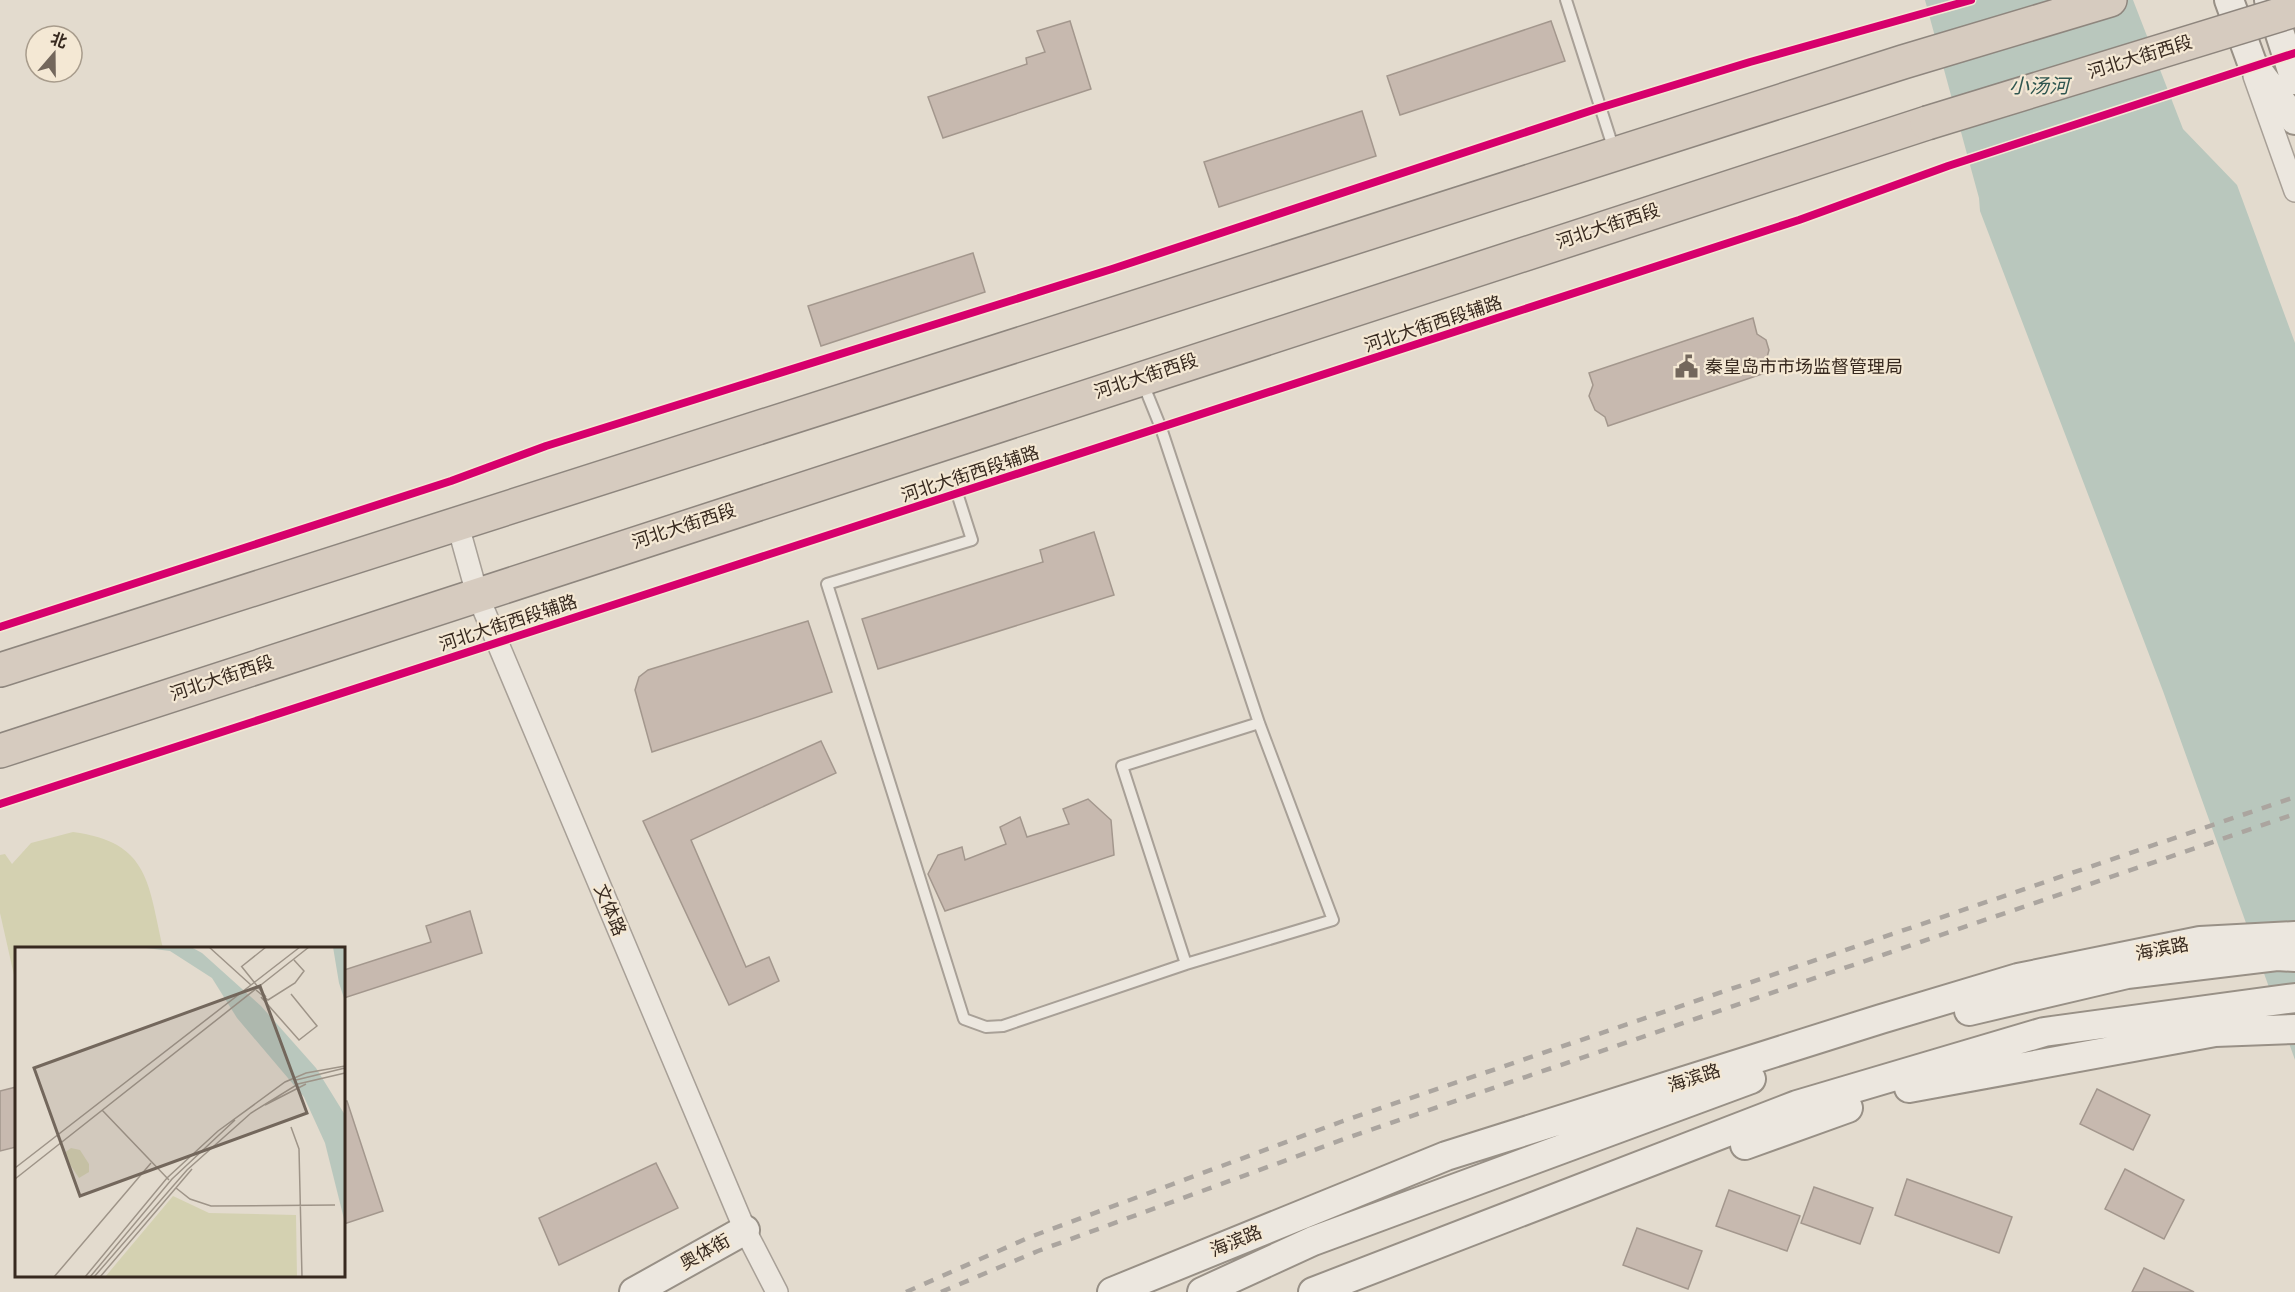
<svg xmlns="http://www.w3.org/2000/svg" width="2295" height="1292" font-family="Bitter,'Noto Sans SC',serif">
	<rect width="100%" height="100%" fill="#e3dbce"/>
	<!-- green -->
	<path fill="#d4d1b1" d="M73,832C150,842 148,884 163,948H16V984L0,913V855L5,854L12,864L31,843Z"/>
	<!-- water -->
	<path fill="#b9c7bd" d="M1925,0H2133L2183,129L2237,185L2295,343V1060L2163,691L1980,211L1979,198Z"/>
	<!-- building -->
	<path fill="#c7b9af" stroke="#a3978d" stroke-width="1.5" d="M1070,21L1091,89L943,138L928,97L1027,64L1026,58L1045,52L1037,31Z
		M1551,21L1565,61L1400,115L1387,76Z
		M1362,111L1376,156L1219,207L1204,162Z
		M973,253L985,292L821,346L808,306Z
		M1753,318L1757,334L1766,340L1769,350L1766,361L1768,372L1608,426L1605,417L1595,410L1589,396L1593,385L1589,373Z
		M1094,532L1114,595L878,669L862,619L1043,562L1040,550Z
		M808,621L832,692L652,752L635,690L639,677L648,670Z
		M821,741L836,773L691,840L746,967L769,957L779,981L729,1005L643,821Z
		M1088,799L1111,820L1114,855L945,911L928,874L938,855L962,847L965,860L1006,844L1000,827L1020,817L1027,837L1069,824L1063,809Z
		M470,911L482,953L344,998V970L431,942L426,926Z
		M16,1087V1147L0,1151V1091Z
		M2097,1089L2150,1115L2133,1150L2080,1124Z
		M344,1101H347L383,1211L344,1224Z
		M656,1163L678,1208L559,1265L539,1218Z
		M2125,1169L2184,1200L2164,1239L2105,1209Z
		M1907,1179L2012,1217L1999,1253L1895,1215Z
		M1814,1187L1873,1208L1860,1244L1801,1223Z
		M1729,1190L1800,1216L1787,1251L1716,1226Z
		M1637,1228L1702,1251L1688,1289L1623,1265Z
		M2144,1268L2194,1292H2132Z"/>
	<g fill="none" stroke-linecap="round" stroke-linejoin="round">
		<defs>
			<path id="lane" d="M1566,0L1614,150
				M957,493L972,540L827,584L964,1019L986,1027L1003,1026L1186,964L1333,920L1259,723L1161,428L1142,381
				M1186,964L1122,766L1259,723"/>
			<path id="street" d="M2254,76L2295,191
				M457,522L477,594L745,1230L777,1292"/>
			<path id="secondary" d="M2229,0L2252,63L2295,120
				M2269,0L2295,80
				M1969,1011L2127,974L2277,956L2295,957
				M1909,1088L2215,1032L2295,1029
				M1745,1145L1848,1108
				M634,1292L745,1230
				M1112,1292L1446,1156L1881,1019L2018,978L2200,941L2295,936
				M1202,1292L1313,1241L1751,1079
				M1313,1292L1797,1105L2044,1032L2295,998"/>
			<path id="highway" d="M0,670L1903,62L2110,0
				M0,751L1927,123"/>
		</defs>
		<!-- lane casing -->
		<use href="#lane" stroke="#a8a097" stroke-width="14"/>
		<!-- street casing -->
		<use href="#street" stroke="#a8a097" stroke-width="24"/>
		<!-- secondary casing -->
		<use href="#secondary" stroke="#989086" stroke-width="32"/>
		<!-- highway casing -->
		<use href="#highway" stroke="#8e867e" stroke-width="36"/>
		<!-- lane -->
		<use href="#lane" stroke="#ece7df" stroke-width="10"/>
		<!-- street -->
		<use href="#street" stroke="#ece7df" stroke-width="21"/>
		<!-- secondary -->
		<use href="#secondary" stroke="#ece7df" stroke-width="28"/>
		<!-- highway -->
		<use href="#highway" stroke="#d6cbbf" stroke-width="33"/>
		<!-- rail -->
		<path stroke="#aba59f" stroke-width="4.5" stroke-dasharray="10 10" stroke-linecap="butt" d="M906,1292L1030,1237L1343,1121L2295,797
			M941,1292L1038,1251L1347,1138L2295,814"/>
		<defs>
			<path id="highway-bridge" d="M1927,123L2295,10"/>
		</defs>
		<!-- highway-bridge casing -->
		<use href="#highway-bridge" stroke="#8e867e" stroke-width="36" stroke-linecap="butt"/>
		<!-- highway-bridge -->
		<use href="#highway-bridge" stroke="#d6cbbf" stroke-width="33"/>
		<defs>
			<path id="cycleway" d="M0,627L451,481L546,446L1112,269L1599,108L1750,62L1971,0
				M0,804L1799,220L1948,166L2295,53"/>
		</defs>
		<!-- cycleway casing -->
		<use href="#cycleway" stroke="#f4e8d4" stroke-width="11"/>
		<!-- cycleway -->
		<use href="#cycleway" stroke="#d6006c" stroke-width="8"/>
	</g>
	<!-- icons -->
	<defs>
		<symbol id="civic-bare" viewBox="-9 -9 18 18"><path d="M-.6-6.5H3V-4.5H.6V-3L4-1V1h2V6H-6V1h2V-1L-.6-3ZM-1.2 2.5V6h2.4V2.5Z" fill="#73675c" stroke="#f4e8d4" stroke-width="2.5" paint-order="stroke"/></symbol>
	</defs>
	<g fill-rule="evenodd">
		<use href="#civic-bare" x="1670" y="350" width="33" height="33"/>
	</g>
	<g text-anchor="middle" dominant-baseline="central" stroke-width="4.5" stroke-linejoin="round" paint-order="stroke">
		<!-- street labels -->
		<g font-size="18" fill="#37291f" stroke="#f4e8d4">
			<text transform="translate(2140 57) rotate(-17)">河北大街西段</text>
			<text transform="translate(1608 226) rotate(-18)">河北大街西段</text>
			<text transform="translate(1433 324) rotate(-18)">河北大街西段辅路</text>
			<text transform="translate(1146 376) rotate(-18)">河北大街西段</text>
			<text transform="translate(970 474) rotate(-18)">河北大街西段辅路</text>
			<text transform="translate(684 526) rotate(-18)">河北大街西段</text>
			<text transform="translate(508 623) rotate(-18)">河北大街西段辅路</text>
			<text transform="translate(222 678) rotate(-18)">河北大街西段</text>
			<text transform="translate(610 910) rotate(67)">文体路</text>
			<text transform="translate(2162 949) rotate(-11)">海滨路</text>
			<text transform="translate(1694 1078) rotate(-18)">海滨路</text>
			<text transform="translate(1236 1241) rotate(-22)">海滨路</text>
			<text transform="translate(705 1252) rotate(-29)">奥体街</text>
		</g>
		<!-- poi labels -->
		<g font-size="18" fill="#37291f" stroke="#f4e8d4" text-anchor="start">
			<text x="1705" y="367">秦皇岛市市场监督管理局</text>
		</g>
		<!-- water labels -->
		<g font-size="20" font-style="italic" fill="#2f5650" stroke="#f4e8d4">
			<text x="2039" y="86">小汤河</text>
		</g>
	</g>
	<!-- overview -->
	<g transform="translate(15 947)">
		<rect width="330" height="330" fill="#e3dbce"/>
		<path d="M56,201L65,203L74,217V225L64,231L48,207ZM158,249L194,266L281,268L282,330H90Z" fill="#d4d1b1"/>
		<path d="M123,0H176L187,6L246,59L301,121L330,168V276L310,196L289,150L222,71L197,31L155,4ZM318,0H330V54L324,36Z" fill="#b9c7bd"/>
		<path fill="none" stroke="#9e9488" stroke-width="1.5" d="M194,0L236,38M226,20L251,0M227,20L251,50M241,43L253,53L280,36L289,24L279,13M246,50L284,93L302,79L276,47M281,133L330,121M250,158L291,137M87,163L154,233M276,180L284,202L287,330M0,221L285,0M0,232L294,0M161,241L175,252L196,259L320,258M39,330L136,216M70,330L152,231L203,184L270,135L291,126L330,119M75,330L157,232L220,173M79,330L172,223L236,166L283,137L330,126M85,330L177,222"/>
		<path fill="#73675c" fill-opacity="0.15" stroke="#73675c" stroke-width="3" d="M245,39L292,166L65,249L19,121Z"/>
		<rect width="330" height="330" fill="none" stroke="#37291f" stroke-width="3"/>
	</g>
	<!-- north arrow -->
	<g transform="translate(54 54) rotate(20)"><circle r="28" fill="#f4e8d4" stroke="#a89c8c" stroke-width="1.5"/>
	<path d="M0-4.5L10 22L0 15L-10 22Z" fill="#73675c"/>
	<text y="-9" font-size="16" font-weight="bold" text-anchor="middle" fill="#37291f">北</text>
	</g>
</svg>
